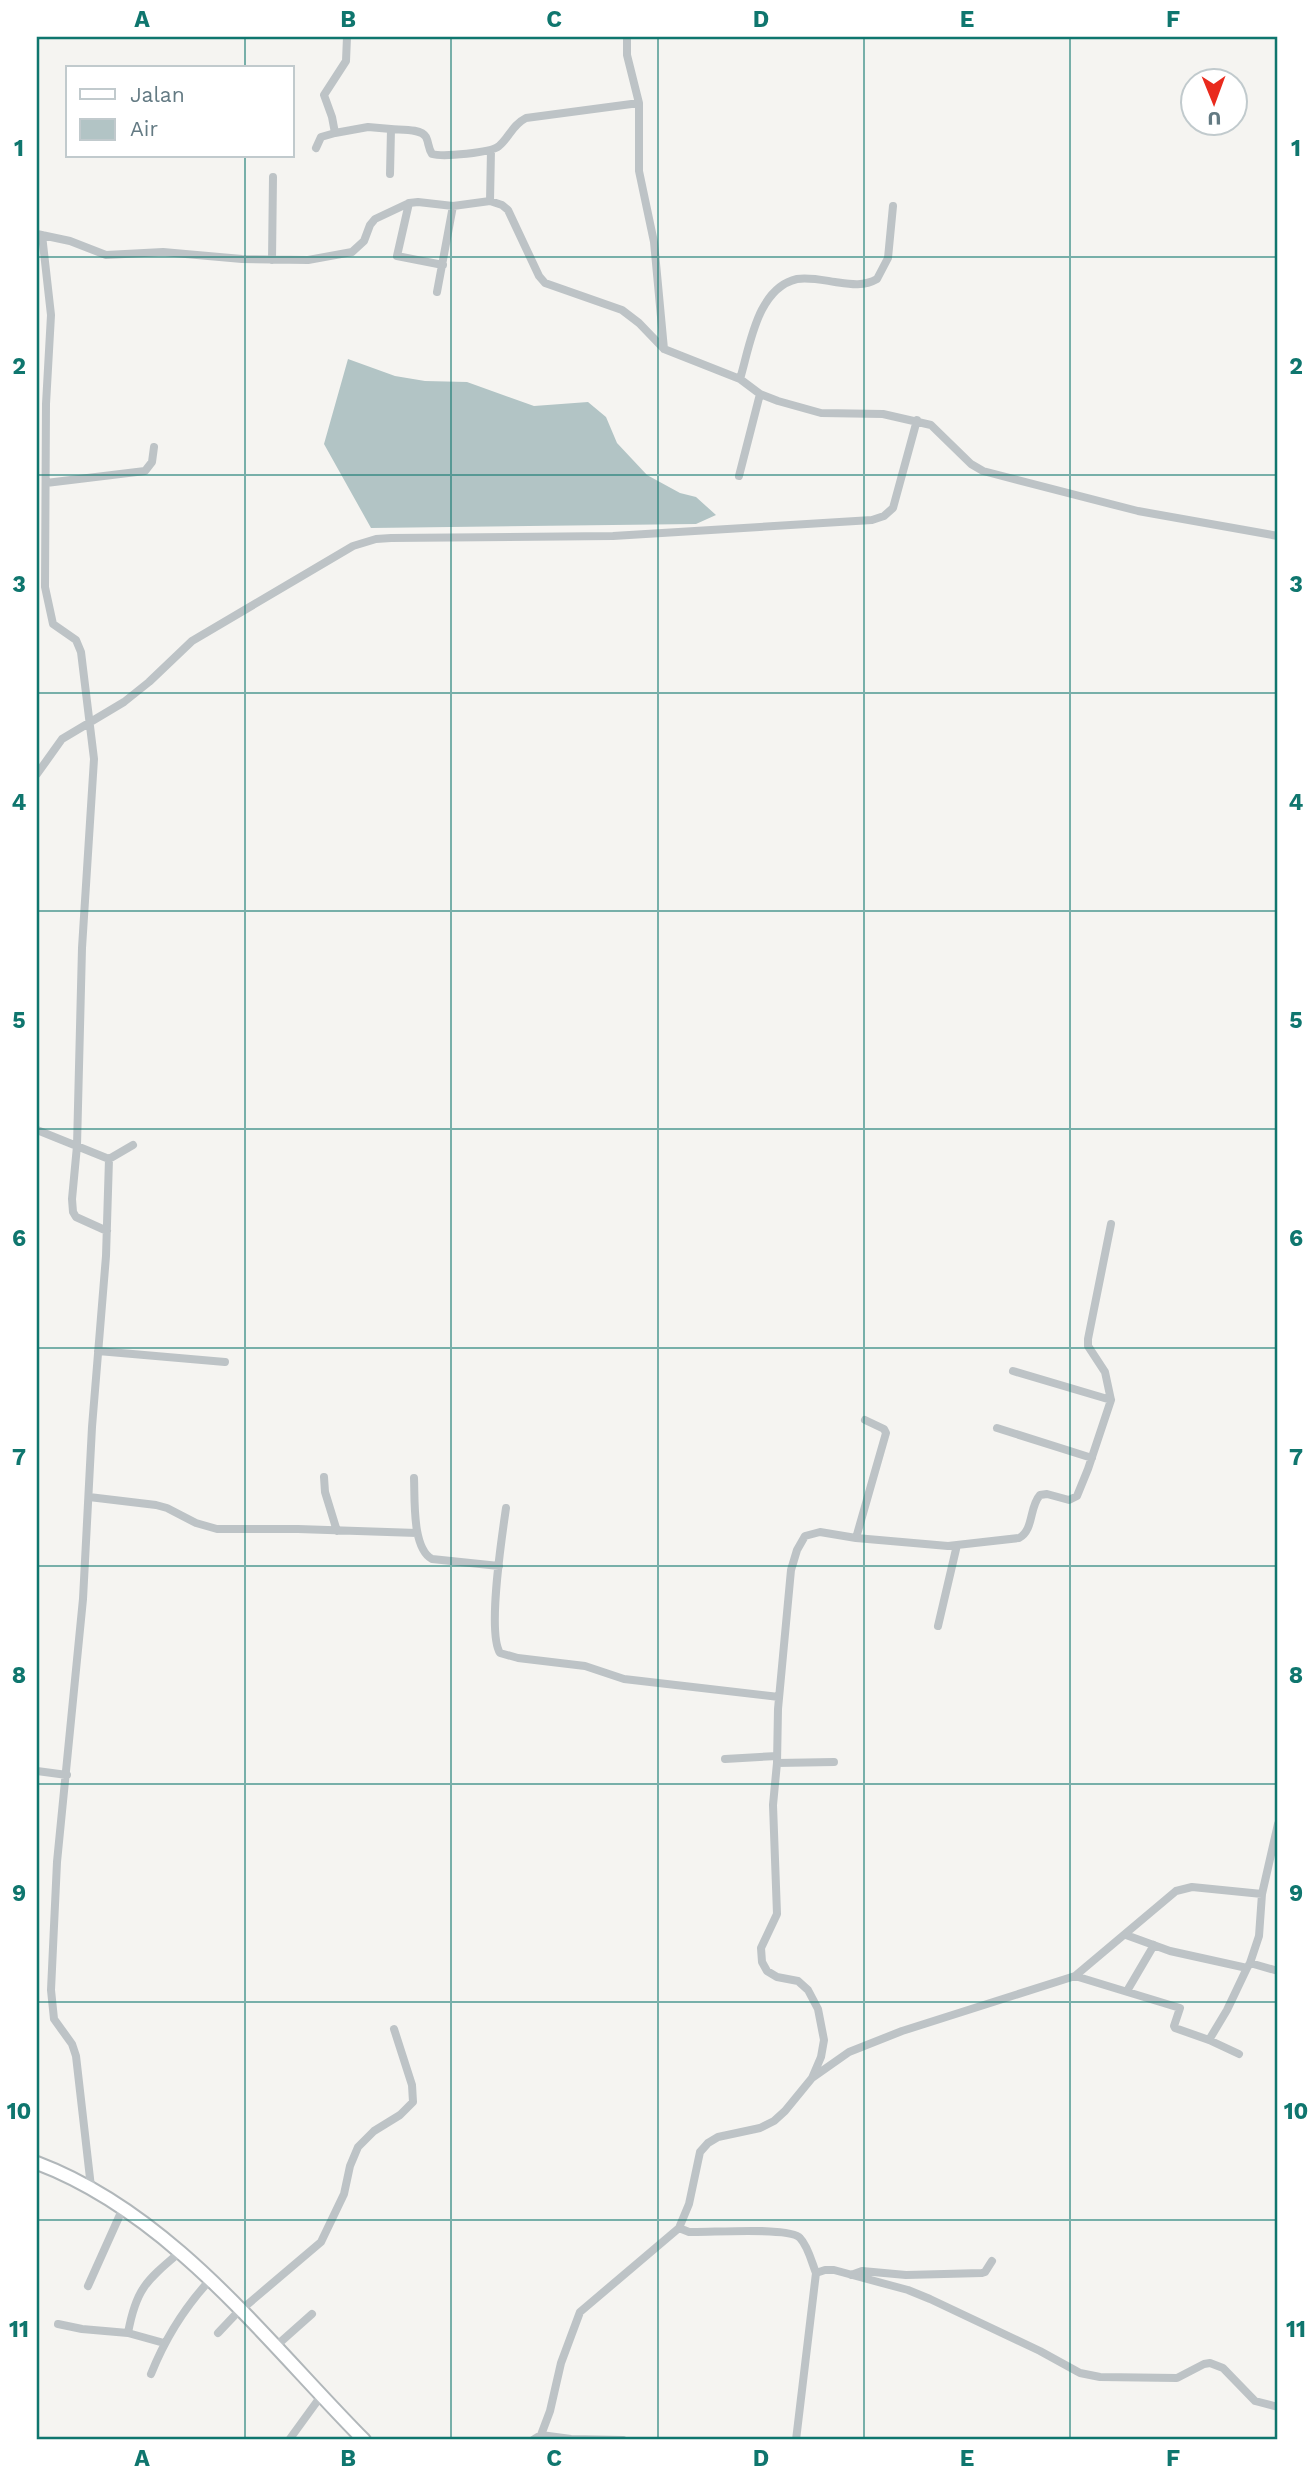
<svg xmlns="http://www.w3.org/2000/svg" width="1315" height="2477" font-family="'Work Sans',sans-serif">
	<rect width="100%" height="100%" fill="#f5f4f1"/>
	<!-- water -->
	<path fill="#b2c4c5" d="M348,359L395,376L425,381L467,382L534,406L588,402L606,417L617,443L647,475L680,493L696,497L716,515L696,524L371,528L324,444Z"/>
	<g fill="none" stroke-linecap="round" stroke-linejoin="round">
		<defs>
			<path id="primary" d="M37,2163C172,2214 266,2341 364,2440"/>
		</defs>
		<!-- primary casing -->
		<use href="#primary" stroke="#b1b7ba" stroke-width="16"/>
		<!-- minor -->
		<path stroke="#bdc3c6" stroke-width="8" d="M347,37L346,61L324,95L332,117L335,133L368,127L391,129L390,174
			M627,37V55L639,103V171L654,242L664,349
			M391,129C400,130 421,128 426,137C429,143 428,148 432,154C443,157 491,153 499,146C509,138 512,125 526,118L639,103
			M316,148L321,137L335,133
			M490,201L491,150
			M409,203L397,256L443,265
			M37,234L70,241L106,255L163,252L242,259L308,260L352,252L364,241L370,225L375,219L409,203L418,202L453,206L490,201L502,205L508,210L539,276L545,283L622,310L639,323L664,349L740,379L760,394L778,401L821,413L883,414L931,425L971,464L983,471L1138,511L1278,536
			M42,235L51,315L46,404L45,587L53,624L76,640L81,652L94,759L82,948L77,1146L72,1199L73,1212L76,1217L107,1231
			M272,260L273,177
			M437,292L453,206
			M740,379C750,346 757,288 797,279C809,277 822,280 835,282C849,284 863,287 877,279L888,258L893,206
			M739,476L760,394
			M46,483L145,471L152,462L154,447
			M37,774L62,739L124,702L149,682L192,641L353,546L376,539L391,538L613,536L872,520L884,516L893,508L917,420
			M37,1130L109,1159
			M98,1351L225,1362
			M1013,1371L1111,1400
			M997,1428L1092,1458
			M324,1477L325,1492L337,1531
			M414,1478C415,1500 412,1548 432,1559L499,1566
			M89,1497L156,1505L167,1508L196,1523L217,1529H298L417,1533
			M506,1508C502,1536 487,1632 500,1653L518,1658L585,1666L624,1679L779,1697
			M856,1538L886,1433L884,1429L865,1420
			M938,1626L957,1545
			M725,1759L777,1756
			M777,1763L834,1762
			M37,1771L67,1775
			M1126,1935L1170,1951L1247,1968L1250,1963L1278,1971
			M1250,1963L1259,1936L1262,1894L1278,1824
			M1075,1976L1180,2008L1174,2026L1175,2028L1209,2040L1239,2054
			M1127,1991L1154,1945
			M1209,2040L1227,2010L1247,1968
			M812,2078L821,2057L824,2040L818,2009L808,1990L798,1981L777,1977L767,1971L762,1962L761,1948L777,1914L773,1805L777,1763L778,1709L791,1570L797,1550L805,1536L820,1532L856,1538L948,1546L1019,1538C1034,1530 1029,1507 1040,1495L1047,1494L1069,1500L1077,1496L1088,1469L1111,1400L1105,1372L1088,1346V1339L1111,1224
			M91,2187L76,2056L72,2044L54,2019L51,1990L57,1862L83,1599L92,1427L106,1256L109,1159L133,1145
			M679,2228L689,2232C708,2233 790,2226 800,2238C808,2246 812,2263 816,2273L825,2270H834L908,2290L930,2299L1040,2351L1080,2373L1100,2377L1177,2378L1204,2364L1210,2363L1223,2368L1255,2401L1278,2407
			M851,2275L862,2271L906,2275L982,2273L985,2272L992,2261
			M88,2286L123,2208
			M58,2324L82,2329L128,2333C136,2289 146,2281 179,2253
			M128,2333L164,2343
			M218,2333L235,2315L321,2242L344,2194L350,2166L358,2147L374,2131L400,2115L413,2102L412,2085L394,2029
			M276,2346L312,2314
			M151,2374C165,2339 184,2308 210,2280
			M541,2435L571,2439L623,2440
			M289,2440L321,2396
			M533,2440L541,2435L550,2411L561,2363L580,2312L679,2228L689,2204L700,2152L708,2143L718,2137L760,2128L774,2121L785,2111L812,2078L849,2052L902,2031L1075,1976L1176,1891L1192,1887L1262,1894
			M796,2440L816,2273"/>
		<!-- primary -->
		<use href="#primary" stroke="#fff" stroke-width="12"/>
	</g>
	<!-- grid -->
	<path fill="none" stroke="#0f766e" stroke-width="2" stroke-opacity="0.55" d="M245,37V68M451,37V2440M658,37V2440M864,37V2440M1070,37V2440M245,156V2440M37,257H1278M37,475H1278M37,693H1278M37,911H1278M37,1129H1278M37,1348H1278M37,1566H1278M37,1784H1278M37,2002H1278M37,2220H1278"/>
	<!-- border -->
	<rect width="1315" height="2477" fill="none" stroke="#ffffff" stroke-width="77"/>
	<!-- legend -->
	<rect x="66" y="66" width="228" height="91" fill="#ffffff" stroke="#c1cacd" stroke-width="2"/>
	<rect x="80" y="89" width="35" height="10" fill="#ffffff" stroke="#c1cacd" stroke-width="2"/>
	<text x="130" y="102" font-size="21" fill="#637a83">Jalan</text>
	<rect x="80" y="119" width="35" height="21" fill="#b2c4c5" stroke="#c1cacd" stroke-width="2"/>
	<text x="130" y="136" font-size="21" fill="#637a83">Air</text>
	<!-- north arrow -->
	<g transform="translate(1214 102) rotate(179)"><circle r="33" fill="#ffffff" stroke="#c1cacd" stroke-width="2"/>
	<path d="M0-5L12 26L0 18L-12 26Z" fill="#e92a1d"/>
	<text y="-10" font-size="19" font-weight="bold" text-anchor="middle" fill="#637a83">U</text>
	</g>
	<rect x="38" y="38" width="1238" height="2400" fill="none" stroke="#0f766e" stroke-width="2.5"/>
	<g font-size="23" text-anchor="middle" font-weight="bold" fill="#0f766e">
		<text x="142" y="27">A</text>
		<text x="348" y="27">B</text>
		<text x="554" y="27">C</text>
		<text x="761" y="27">D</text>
		<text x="967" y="27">E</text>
		<text x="1173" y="27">F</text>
		<text x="19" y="156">1</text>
		<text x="1296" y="156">1</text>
		<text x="19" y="374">2</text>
		<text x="1296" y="374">2</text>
		<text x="19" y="592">3</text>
		<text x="1296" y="592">3</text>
		<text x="19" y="810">4</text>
		<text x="1296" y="810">4</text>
		<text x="19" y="1028">5</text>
		<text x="1296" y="1028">5</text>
		<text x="19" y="1246">6</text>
		<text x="1296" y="1246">6</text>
		<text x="19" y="1465">7</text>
		<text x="1296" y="1465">7</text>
		<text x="19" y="1683">8</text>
		<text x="1296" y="1683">8</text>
		<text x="19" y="1901">9</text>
		<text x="1296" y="1901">9</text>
		<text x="19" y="2119">10</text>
		<text x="1296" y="2119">10</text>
		<text x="19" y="2337">11</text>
		<text x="1296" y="2337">11</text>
		<text x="142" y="2466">A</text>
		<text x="348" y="2466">B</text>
		<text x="554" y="2466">C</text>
		<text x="761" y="2466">D</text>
		<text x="967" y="2466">E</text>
		<text x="1173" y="2466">F</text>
	</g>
</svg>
